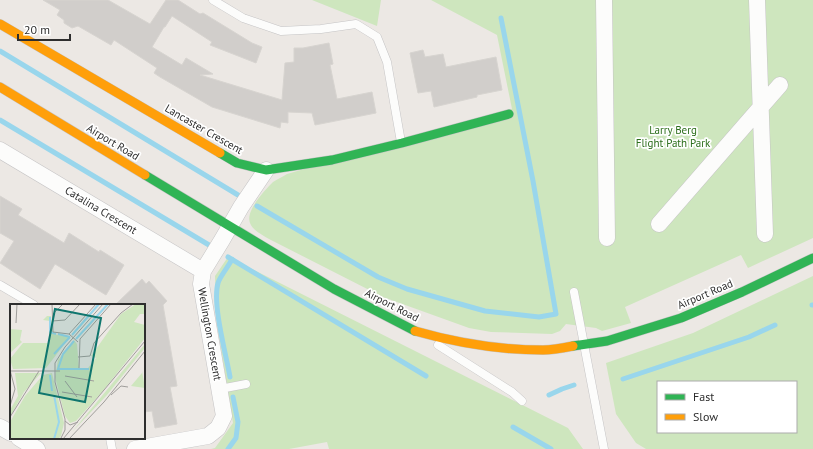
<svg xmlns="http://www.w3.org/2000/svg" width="813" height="449" font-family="'PT Sans',sans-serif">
	<rect width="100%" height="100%" fill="#ece8e4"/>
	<!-- green -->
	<path fill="#cee6be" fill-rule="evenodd" d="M312,0H381L377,26Z
		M431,0H813V238L748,268L741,255L625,307L631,323L602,331L596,328L566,324L560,331L552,334L491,332L469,328L383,297L269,239C263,235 253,231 250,223C245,211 265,190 273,182C277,179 283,177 287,174L512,109L497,35Z
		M228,257L568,428L583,449H329L327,442L289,449H211L215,448L233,423L217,323L215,276Z
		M813,276V449H646L636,443L616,414L606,363L693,333ZM658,382H796V432H658Z"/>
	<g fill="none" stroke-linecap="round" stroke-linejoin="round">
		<!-- stream -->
		<path stroke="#99d6ec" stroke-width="5" d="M0,51L238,195
			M0,120L209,245
			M257,206L378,277L407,289L485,311L539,317L556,314L533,181L501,18
			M228,257L426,376
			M812,305H813
			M230,377C226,354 212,304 218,283C220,276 229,266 232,259
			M623,379L749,337L775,325
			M549,395L562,389L574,385
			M513,427L551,449
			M228,449L236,438L238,422L233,397"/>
	</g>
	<!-- building -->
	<path fill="#d1cecb" stroke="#d7d4d0" d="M43,0H108L150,24L166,0H178L200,14L203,13L252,43L262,47L256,63L210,45L212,42L172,16L165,27H164L152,47L182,65L186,58L213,74L200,75L282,100L285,63L294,62V48H303L329,43L333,64L330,65L337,99L372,92L376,113L315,125L312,113L288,112V123L281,122L280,128L212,107L160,77L154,73L157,68L114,40L111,45L78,26L72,28L64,23V20L57,15L60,10Z
		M423,50L425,57L443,54L446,67L496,57L502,90L477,95V97L434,107L431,91L418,93L410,53Z
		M0,196L22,209L18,215L64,243L69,233L99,252L100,250L124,265L106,295L55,264L40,289L0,263L14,241L0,233Z
		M142,279L146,284L149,281L167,301L163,305L177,386L170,387L177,424L155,428L152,411L144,412V305H115Z"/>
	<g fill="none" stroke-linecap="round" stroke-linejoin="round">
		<defs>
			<path id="lane" d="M213,0L243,18L281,31L321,29L356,24L377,37L387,62L401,142
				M0,285L34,305
				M574,292L604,449
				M438,345L512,392L522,401
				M220,389L246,384
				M110,438L112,449"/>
			<path id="street" d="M604,0L607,238
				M757,0L765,234
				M0,150L203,271
				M659,224L780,85
				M0,427L11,433
				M19,438L37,449
				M135,449L208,436L218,428L224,416L201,284L203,271L222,240L241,207L266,170"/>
			<path id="fast" d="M220,153L237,163L266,170L332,160L402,143L509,114
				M145,175L334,289L415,331
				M573,346L607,341L681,318L742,292L813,258"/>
			<path id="slow" d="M0,24L220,153
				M0,87L145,175
				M415,331C457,343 500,350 543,350C553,350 563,348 573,346"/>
		</defs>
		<!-- lane casing -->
		<use href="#lane" stroke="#c5c4c5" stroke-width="9"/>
		<!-- street casing -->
		<use href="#street" stroke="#c5c4c5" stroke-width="17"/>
		<!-- fast casing -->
		<use href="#fast" stroke="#c5c4c5" stroke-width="10"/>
		<!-- slow casing -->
		<use href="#slow" stroke="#c5c4c5" stroke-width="10"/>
		<!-- lane -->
		<use href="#lane" stroke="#fcfcfb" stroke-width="8"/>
		<!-- street -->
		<use href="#street" stroke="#fcfcfb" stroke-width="16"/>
		<!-- fast -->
		<use href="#fast" stroke="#30b455" stroke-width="9"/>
		<!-- slow -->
		<use href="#slow" stroke="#ff9f0a" stroke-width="9"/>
	</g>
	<g text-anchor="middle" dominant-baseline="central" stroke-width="3.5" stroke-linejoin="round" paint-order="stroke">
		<!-- street labels -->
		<g font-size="11" fill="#2e2e2e" stroke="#fff">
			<text transform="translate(204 129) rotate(30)">Lancaster Crescent</text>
			<text transform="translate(113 142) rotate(31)">Airport Road</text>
			<text transform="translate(101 210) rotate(31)">Catalina Crescent</text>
			<text transform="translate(705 294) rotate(-23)">Airport Road</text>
			<text transform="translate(392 305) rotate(27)">Airport Road</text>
			<text transform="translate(210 334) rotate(80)">Wellington Crescent</text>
		</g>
		<!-- park labels -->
		<g font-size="11" fill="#2c6e1b" stroke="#fff">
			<text x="673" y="130">Larry Berg<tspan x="673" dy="13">Flight Path Park</tspan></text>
		</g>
	</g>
	<!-- overview -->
	<g transform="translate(10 304)">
		<rect width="135" height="135" fill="#ece8e4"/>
		<path d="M0,0V25L12,26L10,36L12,38L0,49ZM126,0H135V10H130L124,18L135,21V34L92,88L66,117L60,119L55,112L45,73L48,56L64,36L67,40L69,64H78L86,54L81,52L111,10ZM37,12H41L43,30L60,33L36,64L3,65L0,55L13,39H39L40,17L33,16ZM135,40L134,45L97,91L62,128ZM132,67L135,84L121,82L132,69ZM5,69H31L14,88L0,113V106L8,92ZM42,69L54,119L51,132L48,135H0V118L15,92L33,71Z" fill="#cee6be"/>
		<path fill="none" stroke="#99d6ec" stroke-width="2" d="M40,13V28L46,30M48,30L60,33M62,31L89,0M66,35L98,0M64,37L53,50L48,65H79M44,50L60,33M40,71L42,87M44,91L49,118L44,135"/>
		<path fill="none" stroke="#a09e9b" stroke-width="1" d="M42,0L43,28L59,30L68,38M43,10L53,0M42,17L55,16L70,0M6,19L7,0M59,30L86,0M68,53L80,52L84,39L111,9L123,0M69,64L70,35L101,0M0,66L5,85L0,102M0,67H50M55,72L84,77M55,77L67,93M52,88L82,93M101,91L111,82L118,83M0,113L29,67M55,115L45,78V59L55,43L93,0M55,117L60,121L68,118M51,134L55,126V115M53,135L135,37M59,135L94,98L135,47"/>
		<path fill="#0f766e" fill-opacity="0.15" stroke="#0f766e" stroke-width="2" d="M45,5L91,14L75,98L29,89Z"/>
		<rect width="135" height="135" fill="none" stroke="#2e2e2e" stroke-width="2"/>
	</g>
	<!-- legend -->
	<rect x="657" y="381" width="140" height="52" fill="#ffffff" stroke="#ababab"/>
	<rect x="665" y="394" width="20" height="6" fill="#30b455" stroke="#ababab"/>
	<text x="693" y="401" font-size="12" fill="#2e2e2e">Fast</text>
	<rect x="665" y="414" width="20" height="6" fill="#ff9f0a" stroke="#ababab"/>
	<text x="693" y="421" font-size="12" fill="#2e2e2e">Slow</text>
	<!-- scale -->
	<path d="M18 34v6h52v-6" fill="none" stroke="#2e2e2e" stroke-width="2"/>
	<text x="24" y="34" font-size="12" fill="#2e2e2e" stroke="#ffffff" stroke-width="3" paint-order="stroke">20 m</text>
</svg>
